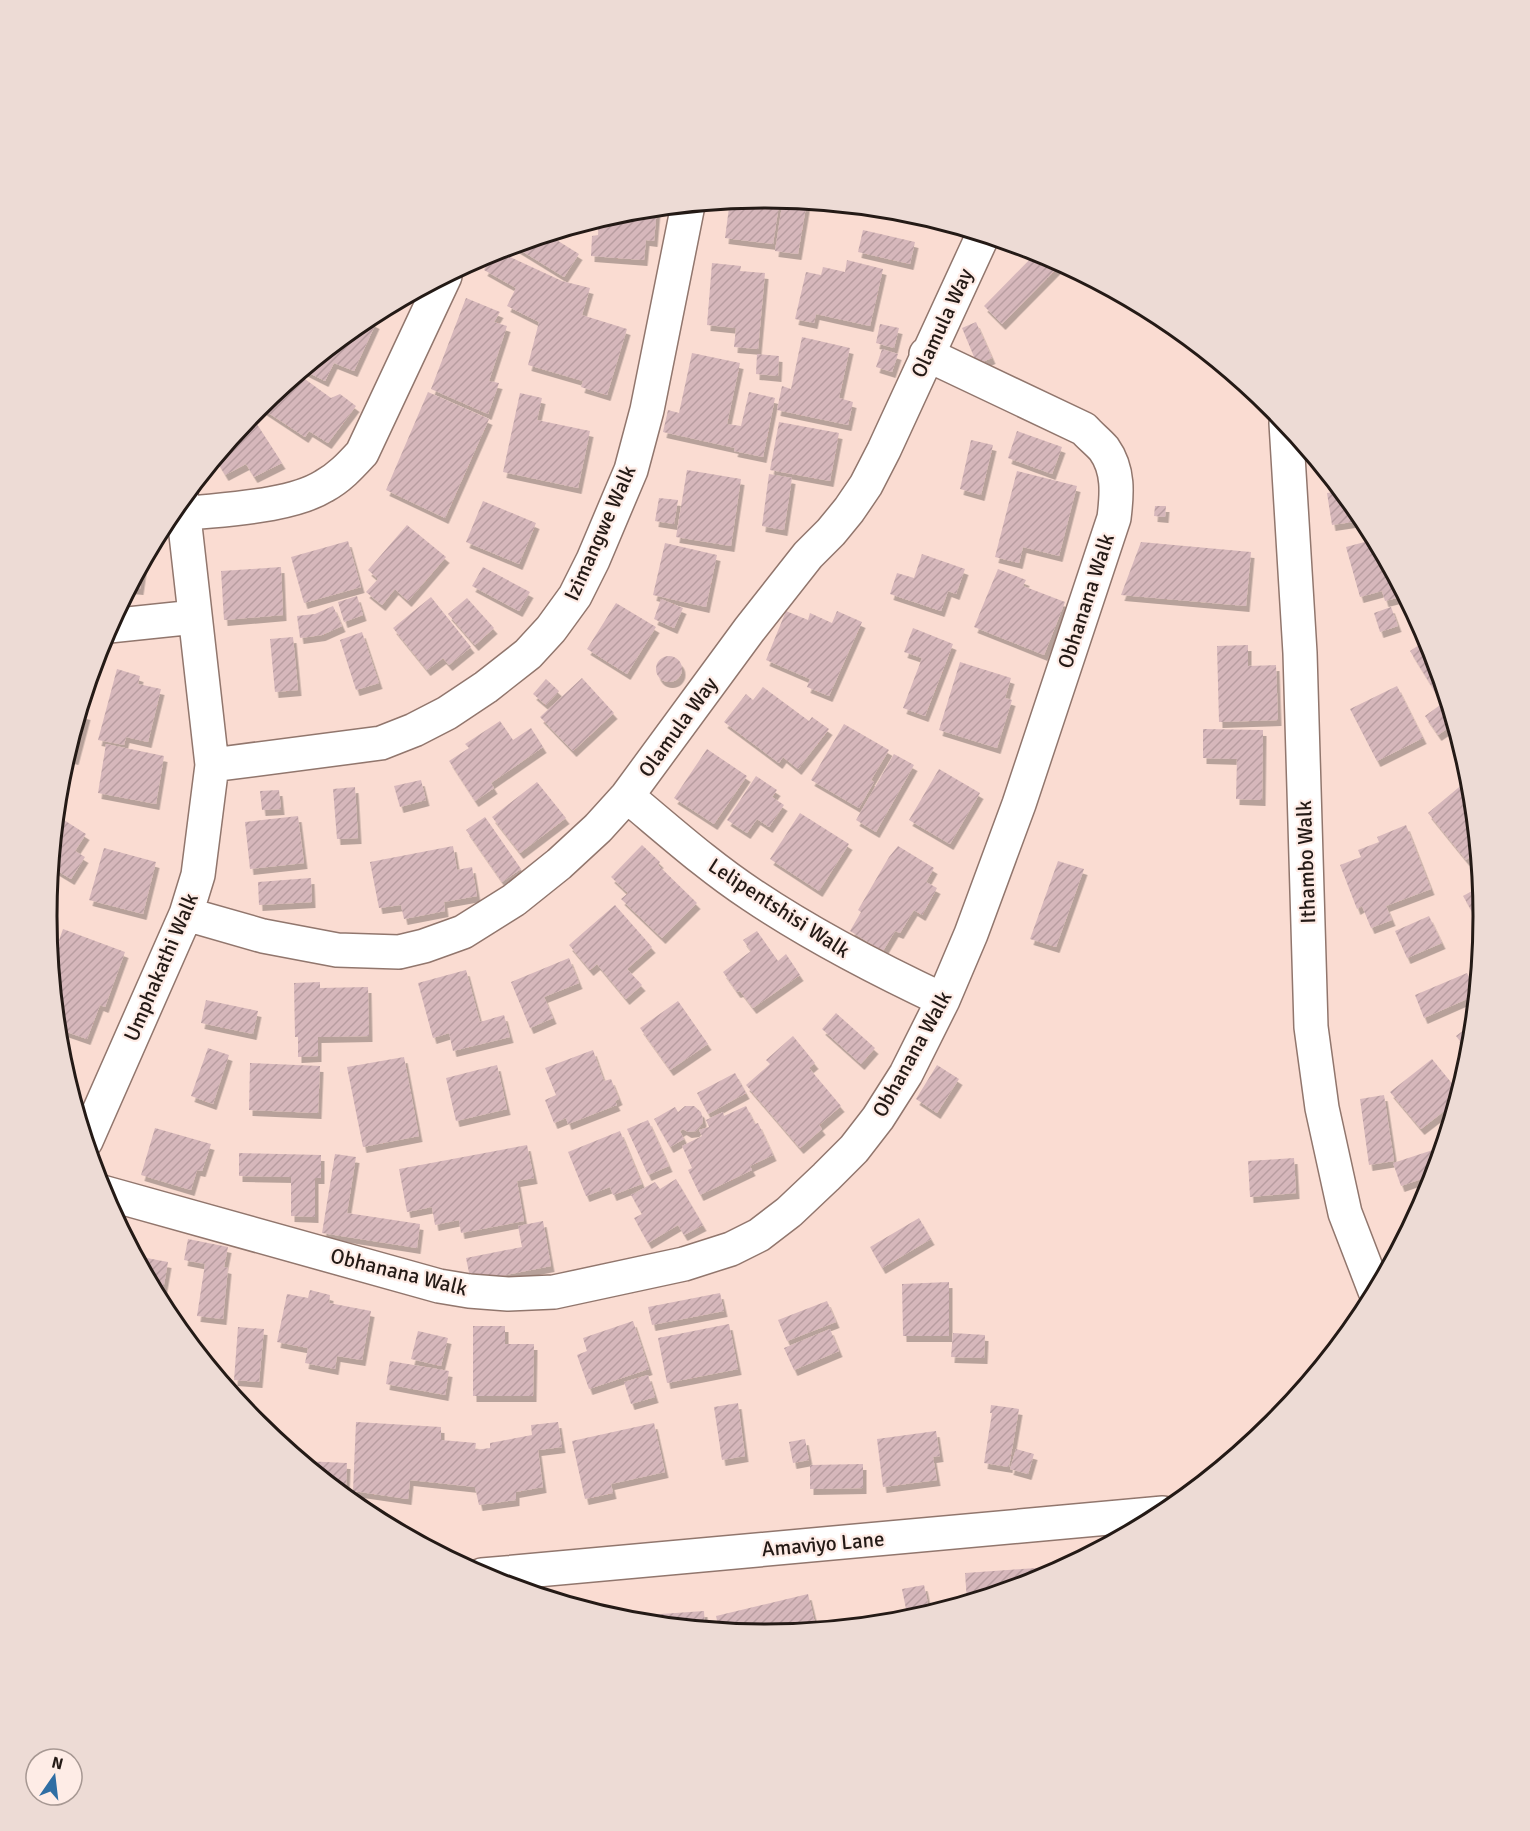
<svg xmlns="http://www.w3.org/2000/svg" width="1530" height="1831" font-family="Signika,sans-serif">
	<defs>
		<pattern id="building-hatch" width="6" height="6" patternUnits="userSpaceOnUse" patternTransform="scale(1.5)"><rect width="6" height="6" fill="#d6b7bb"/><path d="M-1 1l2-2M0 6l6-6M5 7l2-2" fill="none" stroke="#b89da0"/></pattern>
		<filter id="shadow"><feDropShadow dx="3.5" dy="6" stdDeviation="0" flood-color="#0004"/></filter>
	</defs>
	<rect width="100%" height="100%" fill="#fadcd2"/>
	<!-- building -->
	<path fill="url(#building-hatch)" filter="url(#shadow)" d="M765,197L780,198L773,244L725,238L730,200Z
		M783,199L807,201L798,254L775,251Z
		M657,208L654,241L646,240L644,260L591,256L592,236L598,235L599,219L625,211Z
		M863,230L915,242L910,264L858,252Z
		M547,234L579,254L564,277L512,245Z
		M495,250L562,281L590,288L582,315L627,329L607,395L581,387L583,381L528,365L539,322L507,306L516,288L484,270Z
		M1038,251L1062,263L1002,324L984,306Z
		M847,260L883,269L870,326L816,314L814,323L795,319L806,272L821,275L823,267L845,272Z
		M712,263L741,266L740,271L765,273L758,349L734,347L736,328L707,325Z
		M466,298L500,312L494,322L507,326L489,381L499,383L488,414L431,389Z
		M366,318L376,323L354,371L334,363L325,381L303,370Z
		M976,322L992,358L977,364L962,328Z
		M880,324L899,328L894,348L876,343Z
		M802,337L850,348L839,398L853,402L848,425L777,410L782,386L791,389Z
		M882,349L898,354L892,372L876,367Z
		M692,353L740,363L727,424L741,426L749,392L775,398L763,457L734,451L735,448L663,432L668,410L679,413Z
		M757,354L779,356L778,376L756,374Z
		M298,374L331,398L340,394L356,406L328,443L309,431L305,437L258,406Z
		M428,392L489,419L445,518L386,490Z
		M520,393L542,398L537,420L590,431L578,488L503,472Z
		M251,415L282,463L254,477L246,464L225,475L215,458Z
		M779,422L839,433L830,481L770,470Z
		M1017,431L1062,447L1052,474L1008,458Z
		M971,440L993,445L981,495L960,489Z
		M687,470L741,479L731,546L676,537Z
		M1017,471L1077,486L1059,556L1023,547L1019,563L995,557Z
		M769,474L792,478L784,530L762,526Z
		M1342,491L1357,510L1351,511L1352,522L1332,525L1327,493Z
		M659,498L678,500L674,524L655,521Z
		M483,501L536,523L519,564L466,542Z
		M1155,506H1166L1165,517L1154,516Z
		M407,525L446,557L408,601L395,589L382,605L366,592L378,579L368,570Z
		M1372,540L1380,569L1389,567L1405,596L1385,601L1382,591L1360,597L1346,547Z
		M348,541L361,587L304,603L291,557Z
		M1141,542L1251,552L1246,606L1121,595Z
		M665,543L717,555L706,607L653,595Z
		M922,554L965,569L956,594L948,591L941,611L890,594L897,573L914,578Z
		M140,567L143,568L140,589L129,588Z
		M281,567L283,615L224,620L221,571Z
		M483,567L530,592L519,611L472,586Z
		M998,569L1026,580L1023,586L1065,602L1044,655L974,627Z
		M357,596L363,615L344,622L338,602Z
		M431,597L471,647L449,665L443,658L427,670L393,628Z
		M467,598L494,628L475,645L448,614Z
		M661,599L683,608L674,628L654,619Z
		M616,603L656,627L627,674L587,649Z
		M333,606L342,626L322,635L300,638L297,616L315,614Z
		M1391,607L1398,626L1380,632L1374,613Z
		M786,611L808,620L810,613L832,623L837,611L862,622L829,696L807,687L810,679L766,660Z
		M913,628L953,644L925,716L903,708L922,658L904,652Z
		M362,632L379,683L356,690L340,640Z
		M293,637L298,690L275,692L270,639Z
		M1428,639L1446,696L1440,700L1410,651Z
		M1248,645V666L1276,665L1278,720L1219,722L1217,646Z
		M656 669a13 13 0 1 1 26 0a13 13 0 1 1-26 0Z
		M960,662L1011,678L1005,698L1012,700L997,748L939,730Z
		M117,669L140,676L138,684L161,689L148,742L126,737L124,745L98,740Z
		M582,678L614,713L573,751L540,717Z
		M546,679L559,691L546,705L533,694Z
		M1397,686L1423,738L1377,761L1350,709Z
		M763,687L809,721L812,717L829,729L798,769L783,757L779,763L724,722L746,694L753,700Z
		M1447,700L1454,724L1438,735L1425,716Z
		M79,712L87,714L75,759L66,757Z
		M500,721L513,740L531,728L543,747L491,783L494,788L475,801L449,761L469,748L465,744Z
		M844,724L889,750L871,780L874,782L859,808L811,780Z
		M1203,729L1263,730L1262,800L1236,799L1237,759L1203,758Z
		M1457,733L1459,739L1463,753L1450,739Z
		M106,744L164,756L156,804L98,793Z
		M707,749L747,776L714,824L674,798Z
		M894,754L914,765L876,832L856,820Z
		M939,769L980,793L950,844L909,820Z
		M756,776L777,790L772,797L784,805L769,827L757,819L747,833L727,820Z
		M421,780L426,800L400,807L394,786Z
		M537,782L566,818L520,853L492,817Z
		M1464,783L1471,792L1477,851L1466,860L1428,813Z
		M355,787L358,838L337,839L333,789Z
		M279,790L281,809L262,810L260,791Z
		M800,813L849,844L819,891L770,859Z
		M56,815L86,834L75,851L85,857L71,879L51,867Z
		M298,816L304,863L250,869L245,822Z
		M485,817L521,869L502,882L466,830Z
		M1406,825L1431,889L1386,906L1392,920L1371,928L1362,906L1357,909L1340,865L1361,857L1358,850L1379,842L1377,837Z
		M642,845L660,862L658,865L697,903L662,938L621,899L628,893L611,877Z
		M453,846L457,870L472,867L477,896L444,902L445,911L404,919L401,905L379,908L370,862Z
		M898,846L934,868L926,882L937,888L922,915L914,910L900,933L895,931L883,951L850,931L861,912L858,910L889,857Z
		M104,848L156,862L143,914L89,900Z
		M1058,861L1084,869L1056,947L1030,939Z
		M311,878L312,902L259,905L258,882Z
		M1481,886L1483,916V926L1481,927L1463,896Z
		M615,905L652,947L627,969L642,985L626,999L597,964L590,970L569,945Z
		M1429,916L1442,943L1407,958L1395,931Z
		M63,929L125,952L105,1007L100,1005L87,1039L58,1029L51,963Z
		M757,931L778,961L786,954L800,975L753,1008L740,991L737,992L723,972L751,951L743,940Z
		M569,958L579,983L544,997L553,1018L530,1028L511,982Z
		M466,970L480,1022L504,1015L510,1037L453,1051L449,1033L433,1038L418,983Z
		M1467,973L1476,992V995L1424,1018L1415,995Z
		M320,982V988L368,987L369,1036L318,1037V1056L298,1057V1037H295L294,983Z
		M206,1000L258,1011L253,1034L201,1023Z
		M678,1001L708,1044L670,1070L640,1028Z
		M836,1013L875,1048L861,1064L822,1029Z
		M1473,1023L1470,1054L1456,1036Z
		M793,1036L815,1063L809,1068L841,1106L819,1125L822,1129L800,1148L746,1085L770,1064L766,1060Z
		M208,1048L229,1055L213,1104L191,1096Z
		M593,1050L604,1081L611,1079L619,1099L615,1101L617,1105L568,1124L566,1118L554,1123L545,1100L556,1095L545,1068Z
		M404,1057L419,1136L363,1147L347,1067Z
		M1432,1059L1459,1092L1456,1102L1421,1129L1390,1092Z
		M250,1063L320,1066L318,1113L249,1110Z
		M497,1065L507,1109L456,1121L446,1078Z
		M937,1065L959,1079L937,1113L916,1099Z
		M735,1073L746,1093L708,1114L697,1093Z
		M1384,1095L1394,1161L1369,1165L1360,1099Z
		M685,1106H694L701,1112L703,1120L702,1124L696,1131L688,1132L683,1129L680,1131L684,1139L670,1147L654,1119L675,1107L678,1112Z
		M746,1106L755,1124L758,1123L773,1155L750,1166L752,1170L700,1195L688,1170L692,1168L682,1146L702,1136L699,1130L709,1127L706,1120L723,1112L724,1116Z
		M648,1120L669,1166L648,1175L627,1129Z
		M155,1128L211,1144L202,1171L197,1170L191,1190L141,1175Z
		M620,1131L642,1184L613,1195L610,1187L586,1196L568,1152Z
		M527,1145L534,1178L517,1181L524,1221L461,1233L459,1220L435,1225L432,1207L407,1212L399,1169Z
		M1442,1147L1433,1175L1401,1186L1393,1163Z
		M239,1153L321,1155V1178H315V1217L291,1216V1177L239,1176Z
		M335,1154L356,1157L347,1213L420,1224L417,1248L322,1233Z
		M1294,1158L1296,1193L1250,1197L1248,1161Z
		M676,1179L703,1225L684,1235L678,1225L648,1243L634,1218L642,1214L631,1195L655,1182L660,1189Z
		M919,1218L931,1239L882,1268L870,1247Z
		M543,1221L551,1266L471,1282L466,1258L522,1247L518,1226Z
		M188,1239L228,1247L224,1267L228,1268L223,1319L197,1316L205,1264L184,1260Z
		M136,1256L168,1262L161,1302Z
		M949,1282V1336H903L902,1284Z
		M310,1290L330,1295L329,1303L371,1311L362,1360L337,1356L335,1369L305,1363L308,1348L277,1342L287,1294L308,1298Z
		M720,1293L724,1311L652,1325L648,1307Z
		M827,1301L836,1322L787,1341L778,1320Z
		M633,1321L649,1369L589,1389L577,1355L587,1351L583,1338Z
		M729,1324L738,1369L667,1383L658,1338Z
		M473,1326H505V1344H534L533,1396H473Z
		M238,1327L264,1329L259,1382L234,1380Z
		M830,1329L839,1351L794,1370L784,1348Z
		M418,1331L448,1338L441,1366L411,1359Z
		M953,1333L985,1335L984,1358L951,1357Z
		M390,1361L449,1371L445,1395L386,1384Z
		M648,1375L655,1397L631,1404L624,1382Z
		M738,1403L745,1456L722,1460L714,1407Z
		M991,1405L1019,1409L1009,1467L984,1463L992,1413H990Z
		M356,1422L441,1427V1440L476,1443L475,1450L490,1448V1443L532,1435L531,1425L558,1422L562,1447L538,1450L543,1487L516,1492V1500L479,1505L475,1487L410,1480L408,1499L353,1491Z
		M654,1423L665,1472L611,1484L613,1493L585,1499L572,1441Z
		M936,1431L940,1456L933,1457L937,1480L883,1487L877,1439Z
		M805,1439L809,1460L793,1463L789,1442Z
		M1016,1449L1034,1454L1028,1474L1010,1469Z
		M303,1461L347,1463L346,1489H337Z
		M863,1464V1488L810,1489V1465Z
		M1051,1567L1052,1573L1040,1579L967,1601L965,1573Z
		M924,1585L930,1613L908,1619L902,1589Z
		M808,1594L816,1627L799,1631L765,1634L719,1629L716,1616Z
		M704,1611L705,1628L633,1621V1616Z"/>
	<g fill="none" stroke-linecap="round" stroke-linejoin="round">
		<defs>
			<path id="street" d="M1286,423L1300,653L1311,1027L1322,1108L1345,1213L1375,1291
				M184,514C224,509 290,507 324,486C339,478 350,466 362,453L445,276
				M109,626L195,617
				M212,765L381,743L414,730L447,713L486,687L528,654L551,629L575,596L593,560L631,470L647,410L688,205
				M627,796C668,830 708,866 752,895C813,936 877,969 943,1000
				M186,914L263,936L337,950L399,952L424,946L463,932L514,900L559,864L598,828L627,796L749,630L808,555L831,532L849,510L866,485L884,450L983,235
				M86,1141L186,914L198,875L212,765L182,499
				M102,1192L439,1286L469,1291L508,1294L554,1292L684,1264L731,1249L759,1235L789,1212L826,1177L854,1149L878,1118L906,1074L943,1000L971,934L1019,804L1114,518C1117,494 1119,470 1104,449C1098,442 1090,436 1084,429L926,354
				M482,1575L1163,1513"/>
		</defs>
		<!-- street casing -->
		<use href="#street" stroke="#91766d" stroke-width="36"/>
		<!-- street -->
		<use href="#street" stroke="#fff" stroke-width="33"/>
	</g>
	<g text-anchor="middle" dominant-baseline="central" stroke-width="4.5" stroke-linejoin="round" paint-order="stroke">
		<!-- street labels -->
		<g font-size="21" fill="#241a16" stroke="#feece6">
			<text transform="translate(942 323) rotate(-65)">Olamula Way</text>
			<text transform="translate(600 533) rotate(-66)">Izimangwe Walk</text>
			<text transform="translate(1086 601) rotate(-72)">Obhanana Walk</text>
			<text transform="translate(678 727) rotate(-54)">Olamula Way</text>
			<text transform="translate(1306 862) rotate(-92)">Ithambo Walk</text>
			<text transform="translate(779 908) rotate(33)">Lelipentshisi Walk</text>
			<text transform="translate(161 967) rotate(-67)">Umphakathi Walk</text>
			<text transform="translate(912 1054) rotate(-61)">Obhanana Walk</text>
			<text transform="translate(399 1272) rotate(14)">Obhanana Walk</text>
			<text transform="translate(823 1544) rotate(-5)">Amaviyo Lane</text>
		</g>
	</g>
	<!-- crop -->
	<path d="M0 0H1530V1831H0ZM57 916a708 708 0 1 1 1416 0a708 708 0 1 1-1416 0Z" fill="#eddbd5" fill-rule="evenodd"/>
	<path fill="none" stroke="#241a16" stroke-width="3" d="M57 916a708 708 0 1 1 1416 0a708 708 0 1 1-1416 0Z"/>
	<!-- north arrow -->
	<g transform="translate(54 1777) rotate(14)"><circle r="28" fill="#feece6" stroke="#a79893" stroke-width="1.5"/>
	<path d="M0-4.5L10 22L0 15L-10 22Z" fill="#2f6ea4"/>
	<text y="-9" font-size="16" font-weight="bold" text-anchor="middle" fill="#241a16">N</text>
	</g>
</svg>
